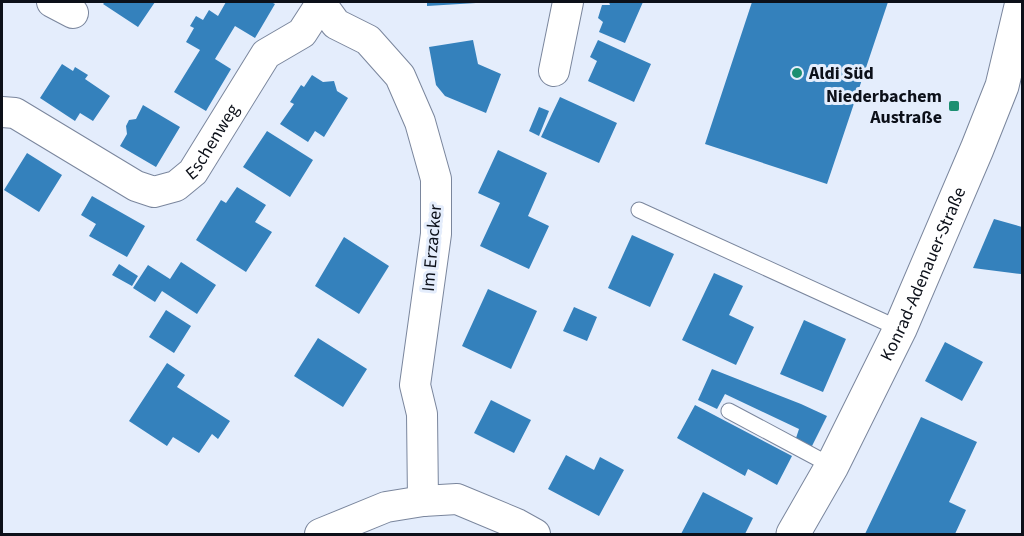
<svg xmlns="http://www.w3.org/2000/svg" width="1024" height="536" font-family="'Source Sans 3',sans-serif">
	<rect width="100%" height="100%" fill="#e4edfc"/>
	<!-- building -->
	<path fill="#3481bc" d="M105,2H155L138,27L103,4Z
		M226,2H271L275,4L255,38L235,26L215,59L231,69L206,111L174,92L200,50L186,42L194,28L190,26L196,16L203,20L209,10L218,16Z
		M427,2H476V3L427,6Z
		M609,2H643L625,43L599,32L603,22L598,18L602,5H610Z
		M752,2H888L827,184L705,144Z
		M473,40L478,64L501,74L486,113L445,96L436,85L429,47Z
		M598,40L651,64L634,102L588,81L597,61L590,57Z
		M62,64L73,71L75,67L88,75L85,79L110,96L93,121L80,113L75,121L40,98Z
		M312,75L323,82L334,81L337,91L348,98L324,137L315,131L308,142L280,124L294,104L290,102L301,85L304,87Z
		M560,97L617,123L599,163L541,137Z
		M143,105L180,127L156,167L120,146L127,134L126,126L129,120L136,119Z
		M539,107L549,111L539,136L529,131Z
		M267,131L313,160L290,197L243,167Z
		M498,150L547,173L528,216L549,226L529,269L480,246L500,203L478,193Z
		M27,153L62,175L39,212L4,190Z
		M237,187L266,205L255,222L272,232L246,272L196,240L221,200L226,203Z
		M92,196L145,226L127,257L89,236L96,224L81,215Z
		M994,219L1022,227L1021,274L973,268Z
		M632,235L674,254L650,307L608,288Z
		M344,237L389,266L359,314L315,286Z
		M181,262L216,285L197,314L162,291L155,302L133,288L148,265L170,279Z
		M119,264L138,276L132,286L112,275Z
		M714,273L743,286L729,315L754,327L736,365L682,340Z
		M488,289L537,311L511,369L462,346Z
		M574,307L597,317L587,341L563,331Z
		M166,310L191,326L174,353L149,337Z
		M804,320L846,339L823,392L780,374Z
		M318,338L367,369L343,407L294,376Z
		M945,342L983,362L962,401L925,381Z
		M167,363L185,375L177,387L230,421L218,439L212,434L199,453L173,437L167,446L129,421Z
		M712,369L801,404L827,416L811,448L795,441L799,429L725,394L717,409L698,400Z
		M491,400L531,420L514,453L474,433Z
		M695,405L792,456L777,485L748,469L745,476L677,438Z
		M921,417L977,442L949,502L966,510L955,534H865Z
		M566,455L594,470L600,457L624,470L599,516L548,489Z
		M703,492L753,518L745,534H681Z"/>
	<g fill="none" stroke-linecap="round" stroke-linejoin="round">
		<defs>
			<path id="service" d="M639,210L900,329
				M729,411L832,466"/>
			<g id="minor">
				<path d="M52,2L73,13"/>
				<path d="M320,2L336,24L368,40L400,76L420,122L436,179V234L415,385L422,414L423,501"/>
				<path d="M554,71L568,2"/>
				<path id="s1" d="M2,112L15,113L136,186L154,192L176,186L193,172L266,54L302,33L322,2"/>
				<path d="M320,534L386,507L423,501L457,499L517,524L535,534"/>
			</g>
			<g id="secondary">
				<path id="s2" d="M793,534L832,466L900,329L977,149L1002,86L1022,2"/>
			</g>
		</defs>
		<!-- service casing -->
		<use href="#service" stroke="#7a869d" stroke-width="17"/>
		<!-- minor casing -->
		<use href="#minor" stroke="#7a869d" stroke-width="32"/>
		<!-- secondary casing -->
		<use href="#secondary" stroke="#7a869d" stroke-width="35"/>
		<!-- service -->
		<use href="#service" stroke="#fff" stroke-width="15"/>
		<!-- minor -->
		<use href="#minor" stroke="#fff" stroke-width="30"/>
		<!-- secondary -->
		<use href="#secondary" stroke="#fff" stroke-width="33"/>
	</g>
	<!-- markers -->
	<g fill="#1c8f71" stroke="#e4edfc" stroke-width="2">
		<circle cx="797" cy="73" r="6"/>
		<rect x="948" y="100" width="12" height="12" rx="3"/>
	</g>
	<g text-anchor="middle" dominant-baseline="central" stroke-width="6" stroke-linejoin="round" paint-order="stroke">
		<!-- poi labels -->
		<g font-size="18" font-weight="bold" fill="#0c1019" stroke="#e4edfc" text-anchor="start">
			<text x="809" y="73">Aldi Süd</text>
			<text x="942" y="96" text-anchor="end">Niederbachem<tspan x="942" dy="21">Austraße</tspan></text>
		</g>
		<!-- street labels -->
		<g font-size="18" fill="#0c1019" stroke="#e4edfc">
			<text stroke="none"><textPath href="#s1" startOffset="254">Eschenweg</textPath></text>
			<text transform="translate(432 248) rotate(-85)">Im Erzacker</text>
			<text stroke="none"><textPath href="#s2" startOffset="291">Konrad-Adenauer-Straße</textPath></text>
		</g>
	</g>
	<!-- border -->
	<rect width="1024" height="536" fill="none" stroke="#0c1019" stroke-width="6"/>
</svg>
